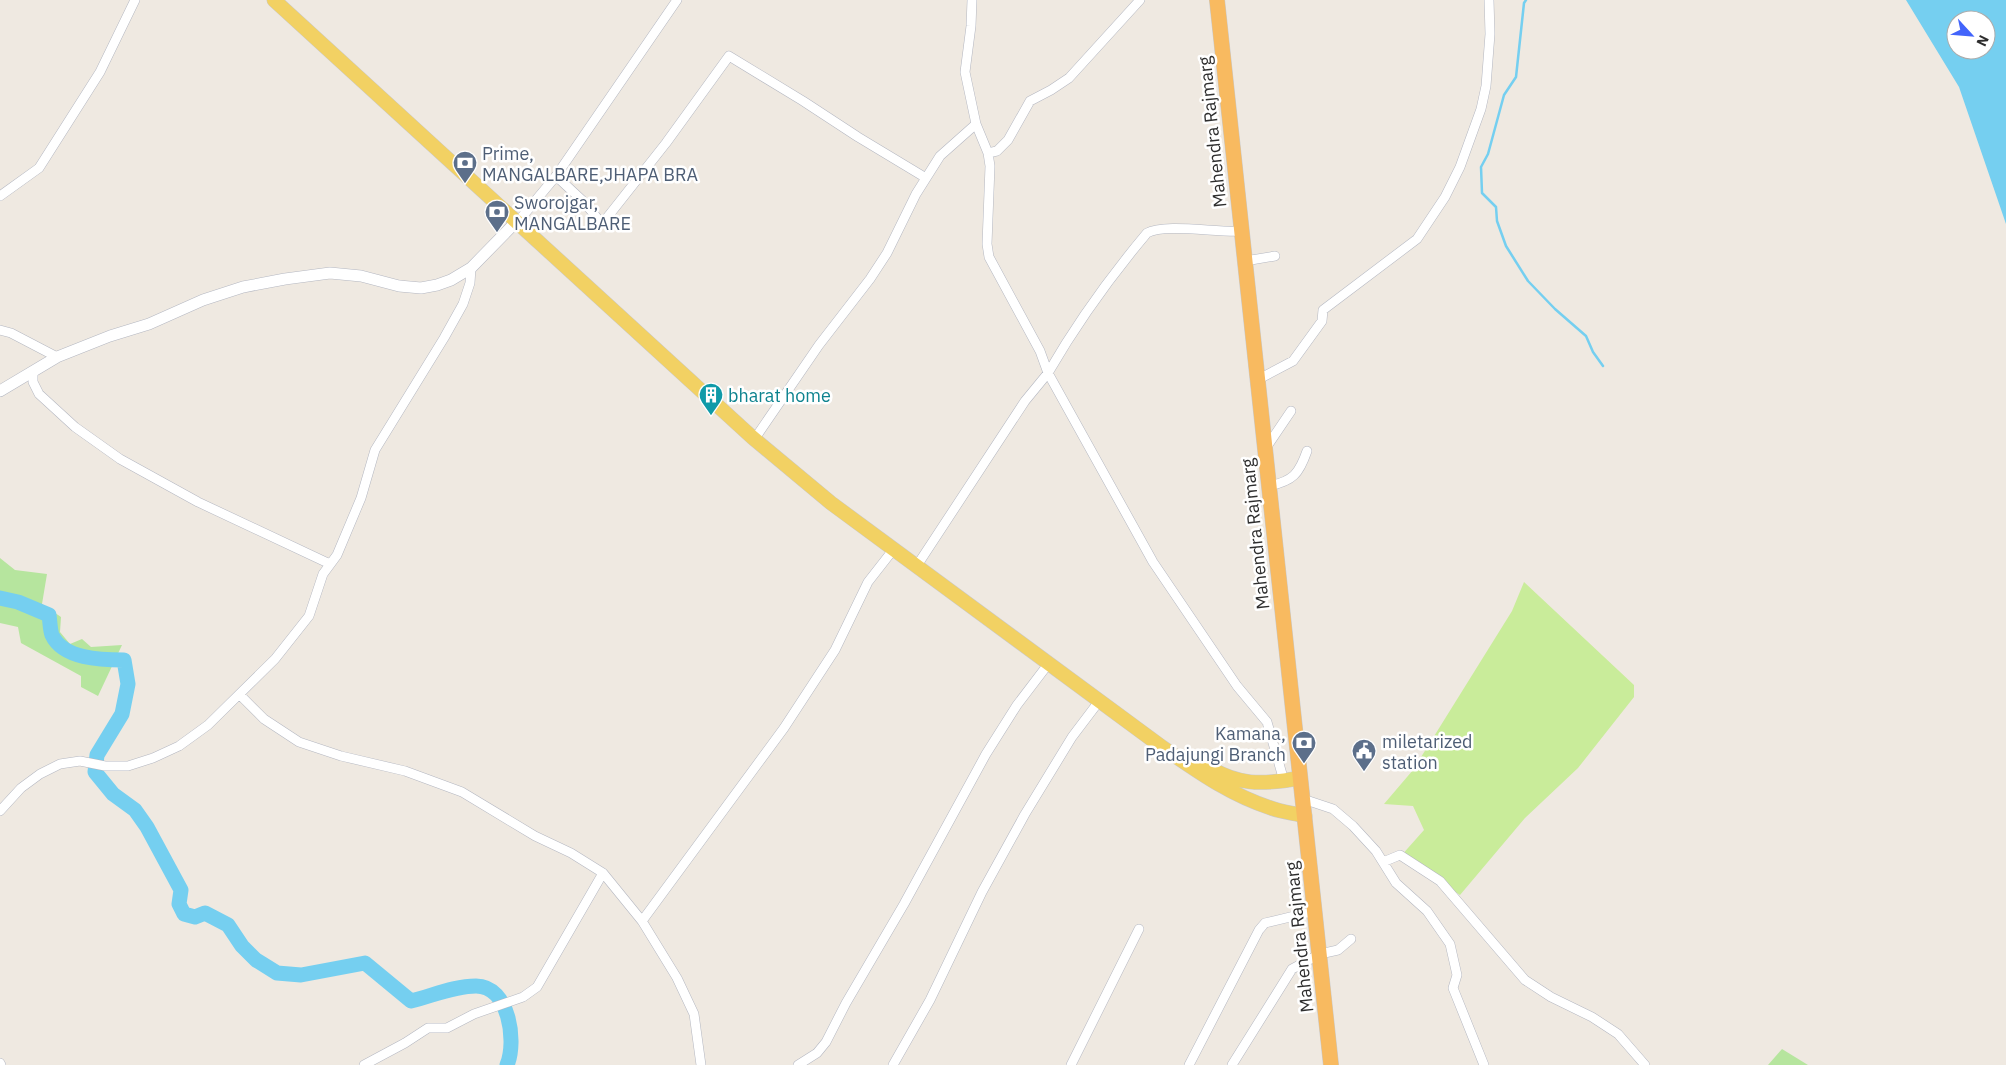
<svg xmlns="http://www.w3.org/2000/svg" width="2006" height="1065" font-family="'IBM Plex Sans',sans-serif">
	<rect width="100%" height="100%" fill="#efe9e1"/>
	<!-- green -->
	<path fill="#b6e59e" d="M0,558L15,570L47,574L42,604L61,617L60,632L70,644L82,639L91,647L122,645L98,696L81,687V676L21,643L18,627L0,623Z
		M1782,1049L1808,1065H1768Z"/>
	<!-- pitch -->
	<path fill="#c9ec9a" d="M1524,582L1634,685V697L1578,768L1525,818L1460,895L1400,857L1424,830L1413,806L1384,804L1413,770L1512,611Z"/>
	<!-- water -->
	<path fill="#75cff0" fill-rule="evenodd" d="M1906,0H2006V224L1959,87ZM1956,20H1986V50H1956Z"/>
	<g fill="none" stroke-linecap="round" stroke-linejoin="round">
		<!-- stream -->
		<path stroke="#75cff0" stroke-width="2.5" d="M1526,0L1524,3L1516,77L1504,95L1488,154L1481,167L1482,193L1496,207L1497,221L1506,246L1528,281L1555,309L1586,336L1593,352L1603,366"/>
		<!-- river -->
		<path stroke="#75cff0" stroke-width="15" d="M0,598L18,602L49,615C50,621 50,630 52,635C63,659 101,660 124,660L128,684L122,714L97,755L95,772L113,794L135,810L147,827L181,890L179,904L184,914L195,917L205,913L228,925L242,946L256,960L277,973L301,975L365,963L411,1001C432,996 454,986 476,986C509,986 517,1041 507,1065"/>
		<defs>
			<path id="minor" d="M972,0L971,26L965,72L976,124
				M988,153L997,151L1008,140L1030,101L1051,90L1069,78L1140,0
				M556,176L584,202L602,224L666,143L729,56L803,101L858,137L926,178
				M0,196L39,168L100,72L135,0
				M521,218L556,176L677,0
				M1245,261L1275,256
				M0,330L11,333L57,357
				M33,372V382L39,394L75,427L120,459L198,502L330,564
				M1259,379L1293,361L1322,321L1323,310L1417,239L1445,197L1460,167L1481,109L1486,86L1490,34L1489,0
				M758,434L819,345L870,279L887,253L916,194L940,156L976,124L988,153L990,166L987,244L989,257L1040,351L1048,373C1077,323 1110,277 1147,233C1165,223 1218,233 1242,231
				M1266,448L1291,411
				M1269,486C1293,481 1299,474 1307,451
				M920,561L1025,401L1048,373L1153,562L1237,686L1267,722L1284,781
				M240,695L264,719L299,742L341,756L405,771L462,792L535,836L571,853L603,873L642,921L677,978L694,1014L701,1065
				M1303,799L1333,809L1353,826L1376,851L1396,883L1427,911L1450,944L1457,975L1453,988L1484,1065
				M0,811L21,788L40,774L60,764L80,761L105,766H128L153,758L179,746L208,725L275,659L309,616L323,574L337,555L361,498L375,450L444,338L463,304L470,283L471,268
				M1383,862L1400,855L1440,881L1525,980L1551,997L1592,1017L1618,1034L1645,1065
				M642,921L784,728L835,650L868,582L893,550
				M0,1063L1,1065
				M364,1065L405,1043L428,1028H447L474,1014L523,997L537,987L603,873
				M798,1065L817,1053L826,1042L846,1003L904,904L986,754L1017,705L1049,663
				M893,1065L930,1000L982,892L1025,814L1072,737L1100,700
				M1071,1065L1139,929
				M1189,1065L1259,930L1265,923L1315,911
				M1232,1065L1292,969L1320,954L1338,950L1351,939"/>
			<path id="tertiary" d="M0,391L57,357L110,336L149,324L203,300L243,287L285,279L330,273L361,276L399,286L421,288L437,285L451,280L471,268L515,223"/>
			<path id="primary" d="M274,0L753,438L831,503L1162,747C1197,771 1230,795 1271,808C1281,812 1294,813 1305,816
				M1204,764C1237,786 1262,785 1300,778"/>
			<path id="trunk" d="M1217,0L1331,1065"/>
		</defs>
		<!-- minor casing -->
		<use href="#minor" stroke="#b4b7c1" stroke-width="10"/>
		<!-- tertiary casing -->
		<use href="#tertiary" stroke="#b4b7c1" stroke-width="12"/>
		<!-- primary casing -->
		<use href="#primary" stroke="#c9c9c9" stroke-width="15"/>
		<!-- trunk casing -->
		<use href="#trunk" stroke="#c9c9c9" stroke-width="16"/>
		<!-- minor -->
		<use href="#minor" stroke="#fff" stroke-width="9"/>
		<!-- tertiary -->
		<use href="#tertiary" stroke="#fff" stroke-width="11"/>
		<!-- primary -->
		<use href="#primary" stroke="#f2d163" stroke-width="14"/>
		<!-- trunk -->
		<use href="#trunk" stroke="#f8ba60" stroke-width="15"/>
	</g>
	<!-- icons -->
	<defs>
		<symbol id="bank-pin" viewBox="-11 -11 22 30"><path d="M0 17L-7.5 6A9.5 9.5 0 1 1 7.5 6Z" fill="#5c6f8a" stroke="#fff"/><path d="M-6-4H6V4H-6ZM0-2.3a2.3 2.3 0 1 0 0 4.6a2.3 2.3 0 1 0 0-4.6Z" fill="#fff"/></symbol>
		<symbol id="building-pin" viewBox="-11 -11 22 30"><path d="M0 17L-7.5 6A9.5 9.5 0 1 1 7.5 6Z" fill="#0f9aa8" stroke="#fff"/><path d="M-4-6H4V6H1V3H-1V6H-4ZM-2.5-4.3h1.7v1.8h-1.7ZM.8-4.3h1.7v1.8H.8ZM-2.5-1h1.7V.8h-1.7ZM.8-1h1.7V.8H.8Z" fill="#fff"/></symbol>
		<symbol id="civic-pin" viewBox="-11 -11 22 30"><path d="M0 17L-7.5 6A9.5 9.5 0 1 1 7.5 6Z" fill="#5c6f8a" stroke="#fff"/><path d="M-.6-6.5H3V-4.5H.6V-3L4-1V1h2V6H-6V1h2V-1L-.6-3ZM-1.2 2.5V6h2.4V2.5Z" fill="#fff"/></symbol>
	</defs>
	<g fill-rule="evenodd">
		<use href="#bank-pin" x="451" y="149" width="28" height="38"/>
		<use href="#bank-pin" x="483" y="198" width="28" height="38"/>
		<use href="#building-pin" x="697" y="381" width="28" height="38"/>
		<use href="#bank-pin" x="1290" y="729" width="28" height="38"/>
		<use href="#civic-pin" x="1350" y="737" width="28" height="38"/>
	</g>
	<g text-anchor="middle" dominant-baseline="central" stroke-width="5" stroke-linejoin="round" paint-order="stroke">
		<!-- street labels -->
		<g font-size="18" fill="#2e2e2e" stroke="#fff">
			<text transform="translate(1212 132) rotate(-96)">Mahendra Rajmarg</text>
			<text transform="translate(1255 534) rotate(-96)">Mahendra Rajmarg</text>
			<text transform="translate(1299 937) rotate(-96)">Mahendra Rajmarg</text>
		</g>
		<!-- service labels -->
		<g font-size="18" fill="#4e5e75" stroke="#fff" text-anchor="start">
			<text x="482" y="153">Prime,<tspan x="482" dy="21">MANGALBARE,JHAPA BRA</tspan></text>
			<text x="514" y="202">Sworojgar,<tspan x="514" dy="21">MANGALBARE</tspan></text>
			<text x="1286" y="733" text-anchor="end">Kamana,<tspan x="1286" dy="21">Padajungi Branch</tspan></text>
			<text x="1382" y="741">miletarized<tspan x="1382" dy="21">station</tspan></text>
		</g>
		<!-- culture labels -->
		<g font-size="18" fill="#0d838f" stroke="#fff" text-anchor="start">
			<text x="728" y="395">bharat home</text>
		</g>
	</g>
	<!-- north arrow -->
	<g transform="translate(1971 35) rotate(116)"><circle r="24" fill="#ffffff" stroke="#ababab"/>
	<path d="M0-4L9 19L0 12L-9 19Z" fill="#4264fb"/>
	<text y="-8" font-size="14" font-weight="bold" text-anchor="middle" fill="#2e2e2e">N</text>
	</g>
</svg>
